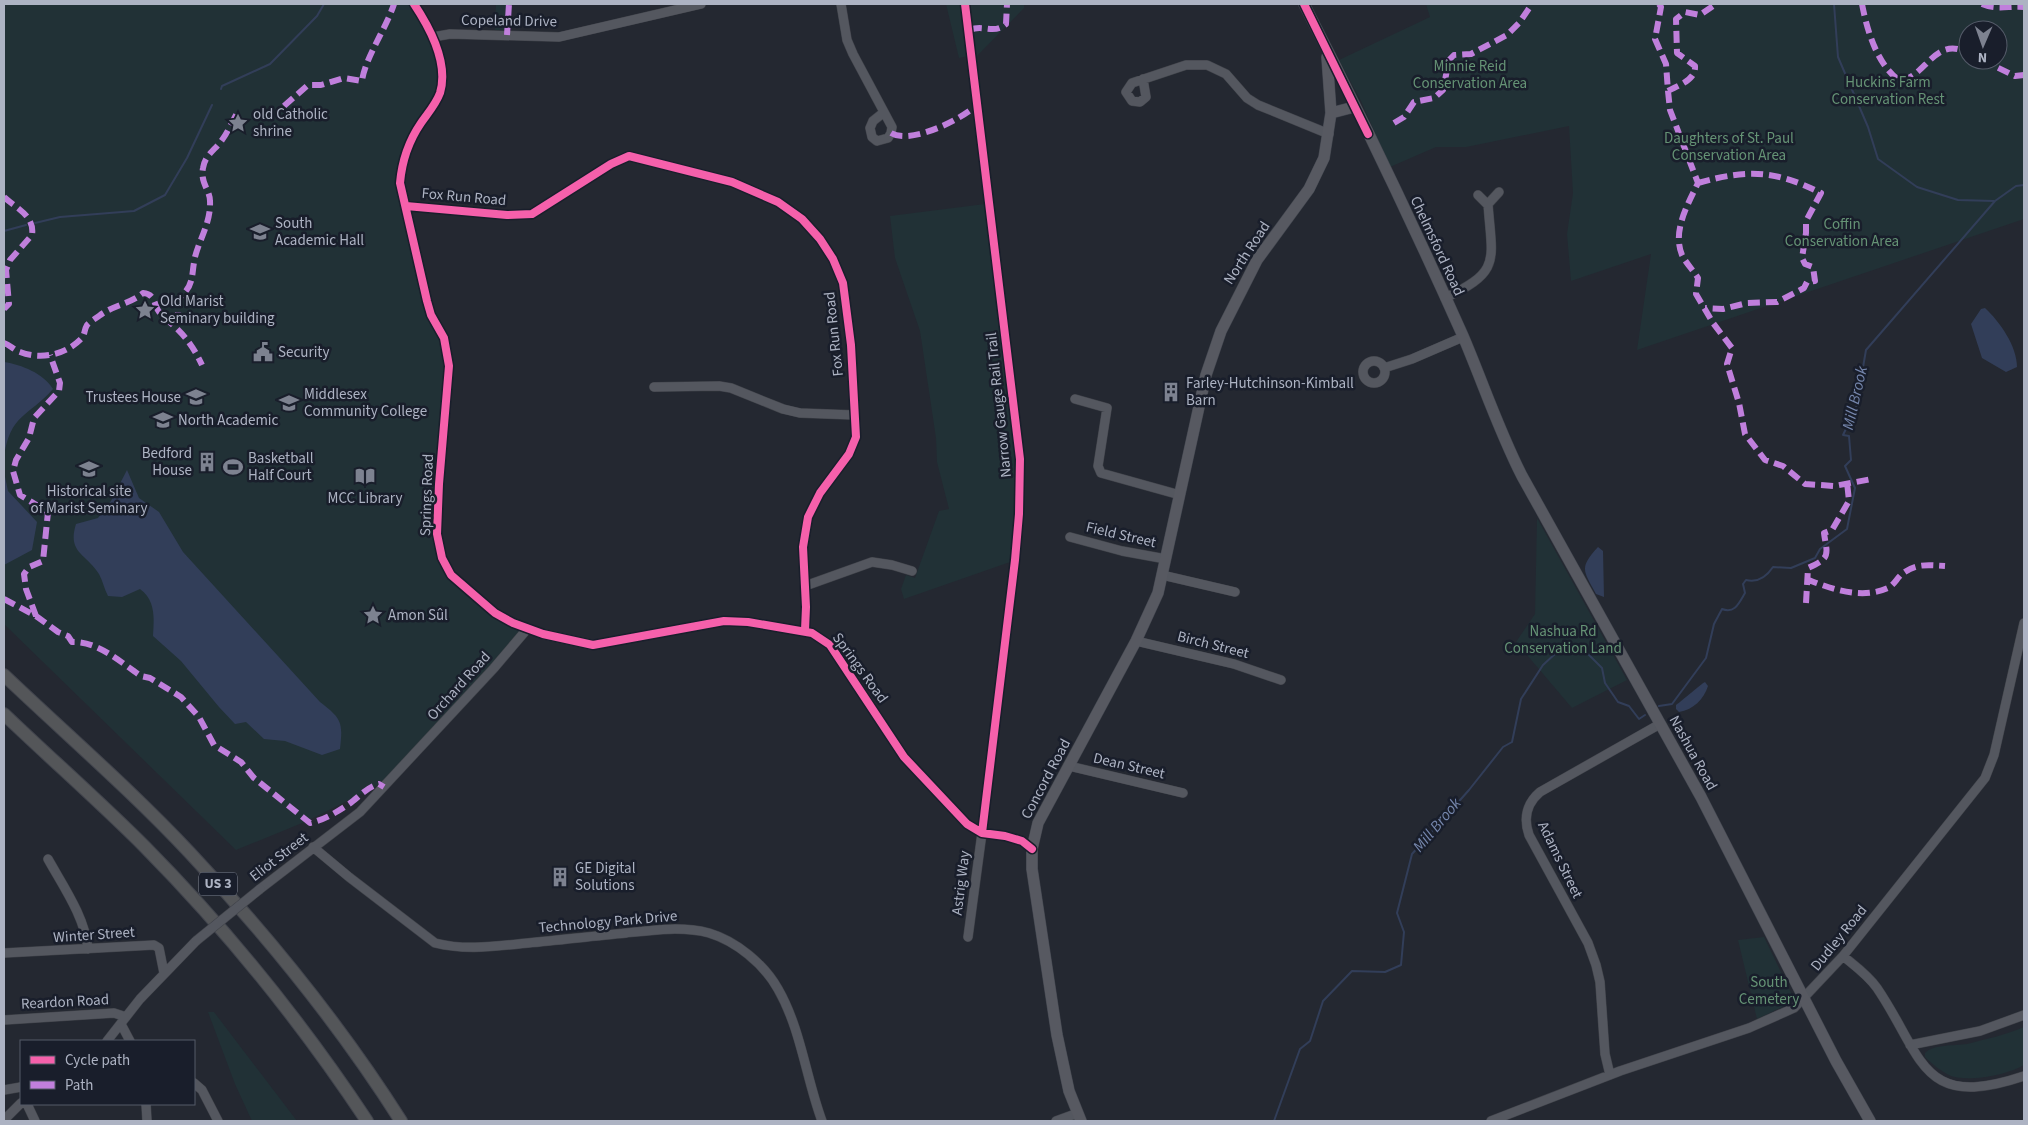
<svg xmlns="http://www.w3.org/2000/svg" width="2028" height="1125" font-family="'Source Sans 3',sans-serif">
	<rect width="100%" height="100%" fill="#242831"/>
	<!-- green -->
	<path fill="#213136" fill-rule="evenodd" d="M4,4H414L435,45L440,93L412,138L400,183L422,279L447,350L437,534L446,568L480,600L528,628L385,782L307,821L236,850L4,624Z
		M496,4H510L509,31L495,30Z
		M946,4H1024V8L977,56L1024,454L1025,494L1019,559L904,599L901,589L906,575L915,578L939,511L949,509L937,462L936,438L920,331L895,258L890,216L985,204L968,56L959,58Z
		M1426,4H2024V219L1637,350L1651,254L1571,281L1567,234L1573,193L1569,126L1466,147H1436L1390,167L1361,101L1339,60L1430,17ZM1968,30H1998V60H1968Z
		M1537,518L1627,680L1572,708L1516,642L1535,614Z
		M1764,937L1795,1001L1757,1019L1738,940Z
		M208,1012H214L297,1121H252L235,1084Z
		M2024,1027V1065C2007,1075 1970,1082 1951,1076C1942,1072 1932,1064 1925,1057V1053C1934,1044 1954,1046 1967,1044C1986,1039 2006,1035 2024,1027Z"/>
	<!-- water -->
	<path fill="#323e59" d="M1985,308C2000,322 2017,346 2017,367L2006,372L1982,358L1971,324L1981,309Z
		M4,362C22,365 43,373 53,389C28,417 10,414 4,457Z
		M127,470L139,498L159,512L183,552L320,702C342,719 343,722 340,749L322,755L285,741L264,739L246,722L235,724L219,707L181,661L153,636C154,618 156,601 140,589L122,597L108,596C104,589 103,581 99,574C86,553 67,553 76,524L98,518L111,501Z
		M4,472L8,491L37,522L32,550L4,565Z
		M1598,547L1603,551L1604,597L1596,594C1583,570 1579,568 1598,547Z
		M1705,682L1708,686C1704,699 1693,710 1679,712L1676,709V705C1682,701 1702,683 1705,682Z"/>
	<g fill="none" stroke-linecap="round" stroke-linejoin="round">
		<!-- stream -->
		<path stroke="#323e59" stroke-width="2" d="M1834,4L1838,57L1868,127L1878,159L1917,187L1958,200L1994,201
			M221,89L222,86L270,64L317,16L324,4
			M35,223L60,217L134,211L165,195L187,158L212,105
			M4,231L26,225
			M1659,706L1672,704L1706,658L1714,624L1722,609C1735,614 1739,603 1745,593L1743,584L1746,580C1758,583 1767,576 1773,567L1791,568L1815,558L1820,549L1847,529L1855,488L1845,466L1851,460L1849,436L1843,435L1856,408L1866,350L1995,201L2016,186L2024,185
			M1274,1121L1300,1049L1310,1041L1323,1001L1352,971L1385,972L1401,965L1404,932L1397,913L1412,854L1469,790L1503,747L1512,742L1521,699L1543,665L1556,653L1580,646L1602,668L1605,683L1618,702L1629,706L1639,719L1645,715"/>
		<defs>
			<path id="minor" d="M414,4C430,28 449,63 440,93C436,104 428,113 421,123C408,142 402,160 400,183L427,301L431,315L444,338L449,366L439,484L437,534L442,558L451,575L495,613L513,623L543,634L593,645L724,621L748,622L812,633L830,645L904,757L967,824L982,833L1005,836L1022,841L1032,849
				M841,4L847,40L853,54L892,127L891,133L888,138L877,141L872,137L870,128L873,121L883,113
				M433,37L450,34L559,37L701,4
				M1143,79L1146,97L1140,102L1132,101L1126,92L1132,83L1186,65H1207L1226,74L1247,98L1258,105L1329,134
				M1478,195L1488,205
				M406,206L507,215L532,214L611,164L629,156L732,182L778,202L802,219L820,239L833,259L843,283L851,345L856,437L849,454L820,493L808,517L803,547L806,607L805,630
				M1445,298C1502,271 1492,261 1488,204L1499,192
				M1363 372a11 11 0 1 1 22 0a11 11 0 1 1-22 0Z
				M1384,368L1412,359L1463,337
				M654,387L719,386L731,388L783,409L800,413L854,415
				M1075,399L1107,408L1098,466L1101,473L1180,495
				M1070,537L1122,551L1166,559
				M1162,575L1235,592
				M805,586L872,562L892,565L912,571
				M1136,641L1234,664L1281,680
				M1069,766L1183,793
				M313,847L349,877L435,943C467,951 496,946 528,943C561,940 593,936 626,933C653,930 682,926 709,933C736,941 764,964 778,989C801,1029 806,1078 822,1121
				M48,859C63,886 85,917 88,949
				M260,889L360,812L494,668L528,628
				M968,937L982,833
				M4,953L154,945L159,948L164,973
				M1843,956C1855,966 1868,975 1877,988C1924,1057 1920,1111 2024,1076
				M4,1020L114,1013L126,1017
				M121,1024L130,1041
				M107,1041L140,999L196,941
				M1910,1045L1980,1031L2024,1015
				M1610,1075L1605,1054L1600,982L1596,965L1588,943L1529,835C1523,818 1527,803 1540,792L1660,724
				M194,1083L202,1090L218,1121
				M4,1090L21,1087
				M27,1104L35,1121
				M146,1104L147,1121
				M4,1120L21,1103
				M1056,1121L1078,1113
				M1491,1121L1620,1071L1749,1028L1794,1008L1843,956L1985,778L1994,755L2024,623"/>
			<path id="major" d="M1304,4C1360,113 1413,224 1463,336C1483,383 1499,431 1522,476L1701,797L1836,1061L1870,1121
				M1331,113L1354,107
				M1081,1121L1069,1091L1057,1035L1032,869V849L1038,823L1136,641L1158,593L1206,375L1221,331L1257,260L1309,189L1324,158L1331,113L1327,57"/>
			<path id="highway" d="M4,675C66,734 132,791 190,853C268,936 340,1025 401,1121
				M4,714C51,759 99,801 145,847C228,931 302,1023 367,1121"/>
		</defs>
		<!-- minor casing -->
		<use href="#minor" stroke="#40434a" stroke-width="10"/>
		<!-- major casing -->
		<use href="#major" stroke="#41454e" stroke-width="12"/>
		<!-- highway casing -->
		<use href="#highway" stroke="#41444d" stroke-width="14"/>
		<!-- minor -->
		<use href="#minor" stroke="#54575f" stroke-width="9"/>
		<!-- major -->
		<use href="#major" stroke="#575961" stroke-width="11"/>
		<!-- highway -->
		<use href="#highway" stroke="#545659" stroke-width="12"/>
		<defs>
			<path id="minor-bridge" d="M196,941L260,889"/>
		</defs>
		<!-- minor-bridge casing -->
		<use href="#minor-bridge" stroke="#40434a" stroke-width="10" stroke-linecap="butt"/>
		<!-- minor-bridge -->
		<use href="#minor-bridge" stroke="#54575f" stroke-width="9"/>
		<!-- quiet -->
		<path stroke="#c07fdc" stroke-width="6" stroke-dasharray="12 6" stroke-linecap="butt" d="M1659,4L1661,7L1655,39L1666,64L1668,91C1679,85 1696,80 1695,66L1677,53L1676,19L1685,12L1700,15L1716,4
			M1862,4C1867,30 1877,65 1900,81C1926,77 1935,35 1968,53
			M1982,4C1996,10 2008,6 2024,7
			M970,30C983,24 994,35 1006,24L1007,4
			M507,35L509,4
			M1982,60L2015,76L2024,75
			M1668,91L1670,110L1698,183C1688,204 1672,231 1682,255C1686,263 1693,270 1698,278L1696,294L1713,323L1732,348L1727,364L1739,403L1745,434L1765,460L1783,466L1805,484L1834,486L1872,479
			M284,106L308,85H321L344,78L362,81C365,58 386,29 394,4
			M1394,123L1404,117L1414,102L1434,98L1443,90L1449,60L1454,55L1471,54L1507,35L1519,23L1532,4
			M891,133C911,145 963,119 979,103
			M1698,183C1748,169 1775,170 1821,193L1806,221V233L1802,258L1805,264L1813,267L1815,281L1807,282L1804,288L1777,302L1747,303L1723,309L1705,308
			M4,197C16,208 35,216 32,235L10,260L6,270L9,304L4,309
			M170,320L178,315L179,298C195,285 191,275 195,257C200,238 211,222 210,201C210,190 200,183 203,168C205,155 215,150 222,140C228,132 232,122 237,113
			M4,343C10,345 14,350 20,352C41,360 65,355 81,339C85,335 84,330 87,325C90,322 96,318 99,316C113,305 130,304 143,293C157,294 153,307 161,314C182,333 190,340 202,365
			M1806,579C1832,589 1861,600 1888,588C1894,585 1897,578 1902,574C1916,563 1928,565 1945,566
			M4,599L36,616L58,632L68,636L72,642C98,641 120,662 141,676L150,678L181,697L199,717L214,745L241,762L254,778L310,823C324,820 337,812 349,804C359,797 367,787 379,784L384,787
			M1806,603L1808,568C1832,557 1827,555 1824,533L1832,530L1849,501L1847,482
			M36,616L26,589L24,574L29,567L43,561L48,512L20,495L13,471L16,460L29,438L34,418L59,391L60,383L50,355"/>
		<defs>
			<path id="cycleway" d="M414,4C430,28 449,63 440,93C436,104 428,113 421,123C408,142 402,160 400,183L427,301L431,315L444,338L449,366L439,484L437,534L442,558L451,575L495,613L513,623L543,634L593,645L724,621L748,622L812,633L830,645L904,757L967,824L982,833L1005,836L1022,841L1032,849
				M965,4L1020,459L1019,514L1015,560L982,833
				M1304,4L1368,134
				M406,206L507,215L532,214L611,164L629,156L732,182L778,202L802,219L820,239L833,259L843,283L851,345L856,437L849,454L820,493L808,517L803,547L806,607L805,630"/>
		</defs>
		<!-- cycleway casing -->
		<use href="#cycleway" stroke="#191e2b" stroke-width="11"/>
		<!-- cycleway -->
		<use href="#cycleway" stroke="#f560ab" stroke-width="8"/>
	</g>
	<!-- icons -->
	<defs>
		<symbol id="sight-bare" viewBox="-9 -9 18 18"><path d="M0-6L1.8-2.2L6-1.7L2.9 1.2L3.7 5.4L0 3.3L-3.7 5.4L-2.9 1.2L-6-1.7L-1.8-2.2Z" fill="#7d8290" stroke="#191e2b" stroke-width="2.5" paint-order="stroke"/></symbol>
		<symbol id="university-bare" viewBox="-9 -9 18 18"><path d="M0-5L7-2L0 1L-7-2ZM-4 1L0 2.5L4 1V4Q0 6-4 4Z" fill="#7d8290" stroke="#191e2b" stroke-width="2.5" paint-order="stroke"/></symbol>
		<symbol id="civic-bare" viewBox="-9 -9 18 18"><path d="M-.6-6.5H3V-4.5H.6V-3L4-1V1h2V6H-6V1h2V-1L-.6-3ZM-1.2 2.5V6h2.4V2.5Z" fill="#7d8290" stroke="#191e2b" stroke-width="2.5" paint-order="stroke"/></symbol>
		<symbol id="building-bare" viewBox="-9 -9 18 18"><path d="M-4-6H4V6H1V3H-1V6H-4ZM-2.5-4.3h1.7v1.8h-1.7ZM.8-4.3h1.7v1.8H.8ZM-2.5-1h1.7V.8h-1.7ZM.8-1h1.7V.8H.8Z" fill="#7d8290" stroke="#191e2b" stroke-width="2.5" paint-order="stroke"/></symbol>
		<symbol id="stadium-bare" viewBox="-9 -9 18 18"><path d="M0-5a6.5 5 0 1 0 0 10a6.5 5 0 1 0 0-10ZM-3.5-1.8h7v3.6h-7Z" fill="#7d8290" stroke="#191e2b" stroke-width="2.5" paint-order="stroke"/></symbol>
		<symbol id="school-bare" viewBox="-9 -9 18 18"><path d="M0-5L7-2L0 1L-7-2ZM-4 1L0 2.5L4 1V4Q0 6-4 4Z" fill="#7d8290" stroke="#191e2b" stroke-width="2.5" paint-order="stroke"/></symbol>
		<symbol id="library-bare" viewBox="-9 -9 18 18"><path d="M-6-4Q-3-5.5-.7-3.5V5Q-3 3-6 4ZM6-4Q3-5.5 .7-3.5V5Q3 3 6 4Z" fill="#7d8290" stroke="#191e2b" stroke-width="2.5" paint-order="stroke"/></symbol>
	</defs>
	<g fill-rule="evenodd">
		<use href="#sight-bare" x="224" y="109" width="28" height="28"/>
		<use href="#university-bare" x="246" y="218" width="28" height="28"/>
		<use href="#sight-bare" x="131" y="296" width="28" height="28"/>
		<use href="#civic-bare" x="249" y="338" width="28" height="28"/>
		<use href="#building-bare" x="1157" y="378" width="28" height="28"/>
		<use href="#university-bare" x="182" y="383" width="28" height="28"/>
		<use href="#university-bare" x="275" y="389" width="28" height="28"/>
		<use href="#university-bare" x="149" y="406" width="28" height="28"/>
		<use href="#building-bare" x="193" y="448" width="28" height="28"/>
		<use href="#stadium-bare" x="219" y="453" width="28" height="28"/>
		<use href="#school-bare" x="75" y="455" width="28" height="28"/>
		<use href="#library-bare" x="351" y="462" width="28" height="28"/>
		<use href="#sight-bare" x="359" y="601" width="28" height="28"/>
		<use href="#building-bare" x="546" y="863" width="28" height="28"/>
	</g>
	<g text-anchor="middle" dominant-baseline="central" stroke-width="5" stroke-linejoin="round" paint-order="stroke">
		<!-- shield labels -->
		<rect fill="#191e2b" stroke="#818695" stroke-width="1" x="199" y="872.5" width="38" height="23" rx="4"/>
		<g font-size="14" font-weight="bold" fill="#adb3c3">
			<text x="218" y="884">US 3</text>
		</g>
		<!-- street labels -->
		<g font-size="15" fill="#adb3c3" stroke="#191e2b">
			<text transform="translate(509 21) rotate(1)">Copeland Drive</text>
			<text transform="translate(464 197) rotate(5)">Fox Run Road</text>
			<text transform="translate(1437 246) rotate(65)">Chelmsford Road</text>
			<text transform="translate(1247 253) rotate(-57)">North Road</text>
			<text transform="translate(834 334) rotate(-96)">Fox Run Road</text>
			<text transform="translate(999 405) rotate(-96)">Narrow Gauge Rail Trail</text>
			<text transform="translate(427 495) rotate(-88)">Springs Road</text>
			<text transform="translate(1121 535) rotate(13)">Field Street</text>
			<text transform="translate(1213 645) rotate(14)">Birch Street</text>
			<text transform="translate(860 668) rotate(54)">Springs Road</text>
			<text transform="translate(459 686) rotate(-48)">Orchard Road</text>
			<text transform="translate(1693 753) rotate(61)">Nashua Road</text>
			<text transform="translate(1129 766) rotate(13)">Dean Street</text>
			<text transform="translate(1046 779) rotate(-62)">Concord Road</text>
			<text transform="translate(279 857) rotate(-38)">Eliot Street</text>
			<text transform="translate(1560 860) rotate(64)">Adams Street</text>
			<text transform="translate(961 883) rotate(-83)">Astrig Way</text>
			<text transform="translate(608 922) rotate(-5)">Technology Park Drive</text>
			<text transform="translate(94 935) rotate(-4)">Winter Street</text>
			<text transform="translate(1839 938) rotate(-51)">Dudley Road</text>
			<text transform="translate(65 1002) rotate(-3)">Reardon Road</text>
		</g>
		<!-- park labels -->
		<g font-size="15" fill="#659375" stroke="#191e2b">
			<text x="1470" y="66">Minnie Reid<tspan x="1470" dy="17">Conservation Area</tspan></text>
			<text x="1888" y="82">Huckins Farm<tspan x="1888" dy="17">Conservation Rest</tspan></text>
			<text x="1729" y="138">Daughters of St. Paul<tspan x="1729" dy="17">Conservation Area</tspan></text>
			<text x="1842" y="224">Coffin<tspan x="1842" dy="17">Conservation Area</tspan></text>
			<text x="1563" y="631">Nashua Rd<tspan x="1563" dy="17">Conservation Land</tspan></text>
			<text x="1769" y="982">South<tspan x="1769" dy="17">Cemetery</tspan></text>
		</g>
		<!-- poi labels -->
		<g font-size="15" fill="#adb3c3" stroke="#191e2b" text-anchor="start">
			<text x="253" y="114">old Catholic<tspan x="253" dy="17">shrine</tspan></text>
			<text x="275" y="223">South<tspan x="275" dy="17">Academic Hall</tspan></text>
			<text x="160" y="301">Old Marist<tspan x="160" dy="17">Seminary building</tspan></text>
			<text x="278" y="352">Security</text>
			<text x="1186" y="383">Farley-Hutchinson-Kimball<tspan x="1186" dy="17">Barn</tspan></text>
			<text x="304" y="394">Middlesex<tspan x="304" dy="17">Community College</tspan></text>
			<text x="181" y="397" text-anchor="end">Trustees House</text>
			<text x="178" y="420">North Academic</text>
			<text x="192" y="453" text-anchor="end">Bedford<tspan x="192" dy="17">House</tspan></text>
			<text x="248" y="458">Basketball<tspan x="248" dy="17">Half Court</tspan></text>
			<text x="89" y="491" text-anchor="middle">Historical site<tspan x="89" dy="17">of Marist Seminary</tspan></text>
			<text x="365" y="498" text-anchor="middle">MCC Library</text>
			<text x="388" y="615">Amon Sûl</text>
			<text x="575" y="868">GE Digital<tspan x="575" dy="17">Solutions</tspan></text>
		</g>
		<!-- water labels -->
		<g font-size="16" font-style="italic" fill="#7586ac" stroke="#191e2b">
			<text transform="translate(1855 398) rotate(-77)">Mill Brook</text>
			<text transform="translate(1437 825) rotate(-50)">Mill Brook</text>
		</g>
	</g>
	<!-- border -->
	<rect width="2028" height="1125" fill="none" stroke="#adb3c3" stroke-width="10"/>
	<!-- legend -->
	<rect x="20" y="1040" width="175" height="65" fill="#191e2b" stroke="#545a68"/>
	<rect x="30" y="1056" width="25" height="8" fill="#f560ab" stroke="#545a68"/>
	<text x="65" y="1065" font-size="15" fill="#adb3c3">Cycle path</text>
	<rect x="30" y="1081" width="25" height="8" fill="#c07fdc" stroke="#545a68"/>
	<text x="65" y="1090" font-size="15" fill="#adb3c3">Path</text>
	<!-- north arrow -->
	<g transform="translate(1983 45) rotate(182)"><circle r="24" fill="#191e2b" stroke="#545a68"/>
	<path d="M0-4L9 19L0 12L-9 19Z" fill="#7d8290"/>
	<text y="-8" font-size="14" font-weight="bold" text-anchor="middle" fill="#adb3c3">N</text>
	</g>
</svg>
